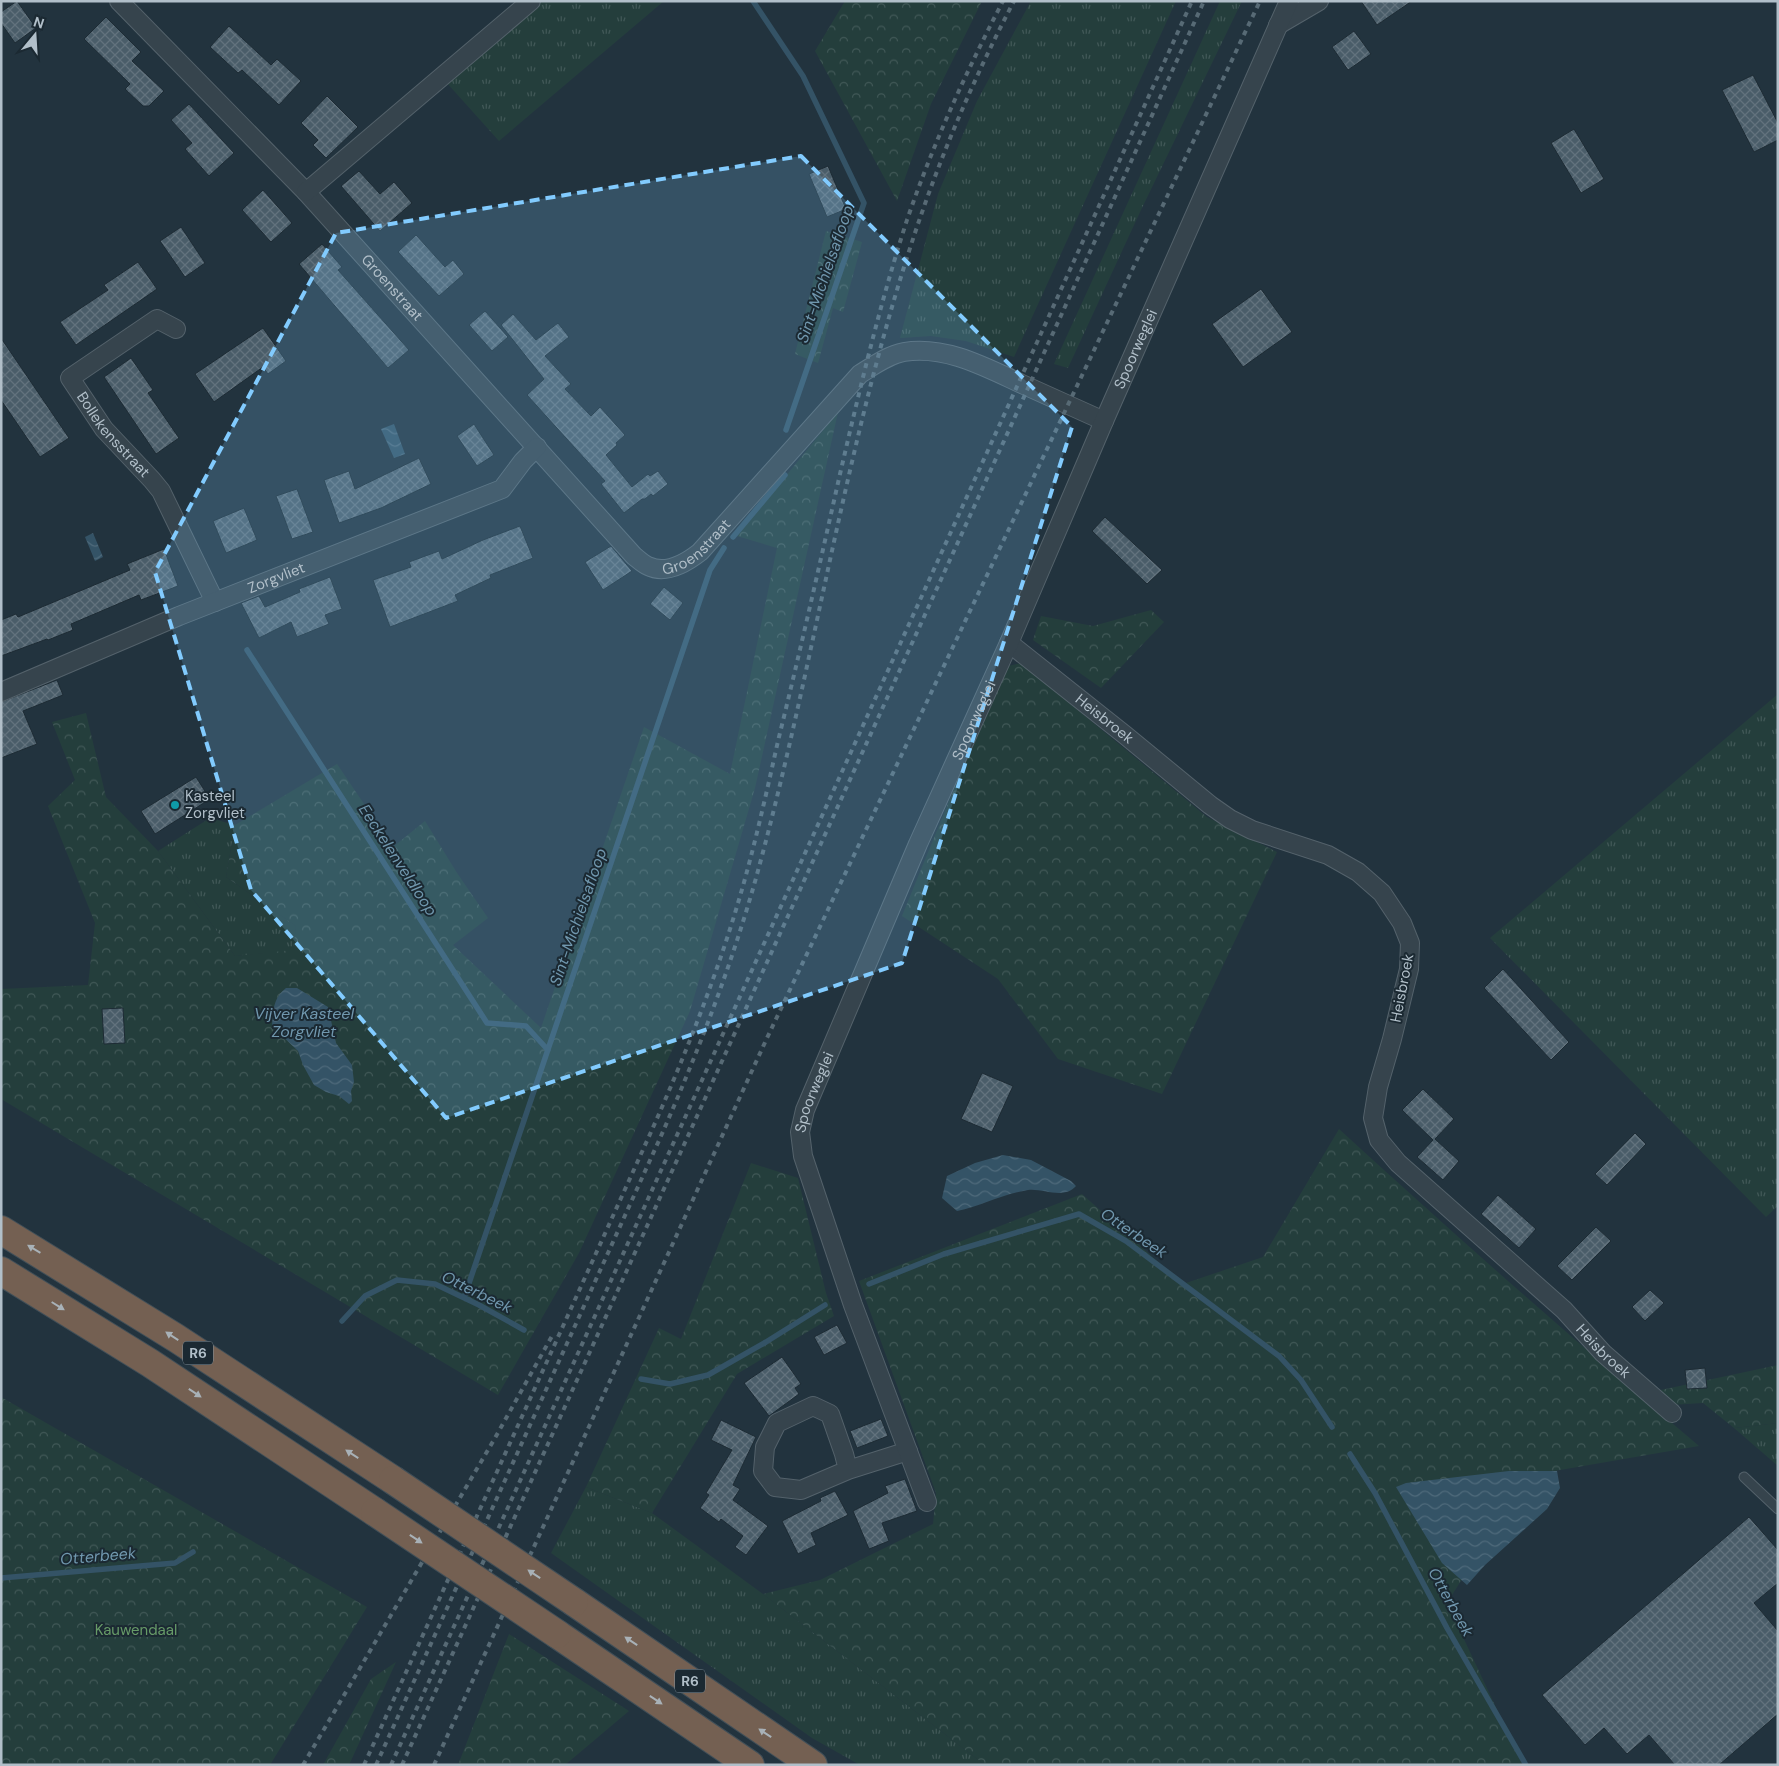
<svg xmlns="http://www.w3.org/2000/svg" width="1779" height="1766" font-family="'DM Sans',sans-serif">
	<defs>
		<pattern id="grass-tufts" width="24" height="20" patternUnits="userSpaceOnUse" patternTransform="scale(1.25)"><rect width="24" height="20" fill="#243e3c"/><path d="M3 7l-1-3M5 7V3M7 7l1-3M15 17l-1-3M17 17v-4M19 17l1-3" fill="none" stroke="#415857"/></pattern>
		<pattern id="forest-crowns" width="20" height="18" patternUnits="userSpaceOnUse" patternTransform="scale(1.25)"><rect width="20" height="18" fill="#243e3c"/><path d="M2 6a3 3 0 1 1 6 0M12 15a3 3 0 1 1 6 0" fill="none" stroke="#415857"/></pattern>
		<pattern id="water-waves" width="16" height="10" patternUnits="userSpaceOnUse" patternTransform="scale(1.25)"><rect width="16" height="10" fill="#345366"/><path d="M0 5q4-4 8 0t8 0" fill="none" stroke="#4f6a7b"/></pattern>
		<pattern id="building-cross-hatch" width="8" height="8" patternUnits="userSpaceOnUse" patternTransform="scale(1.25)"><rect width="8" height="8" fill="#4a5d69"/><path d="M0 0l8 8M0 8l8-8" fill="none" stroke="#62727d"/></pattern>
	</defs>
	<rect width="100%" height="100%" fill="#22333e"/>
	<!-- grass -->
	<path fill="url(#grass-tufts)" d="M542,1H664L499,141L446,82Z
		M1031,1H1176L1014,357L966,341L931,336L900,338L938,194L977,101Z
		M1220,1H1242L1141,210L1068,368L1054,364Z
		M1778,694V1206L1766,1217L1490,938Z
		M210,818L235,825L226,877L296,926L293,951L235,956L158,851Z
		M1778,1423V1466L1734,1428Z
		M586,1487L652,1513L763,1594L985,1765H860L812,1738L551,1553Z"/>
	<!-- forest -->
	<path fill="url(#forest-crowns)" d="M845,1H982L931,104L897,201L815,51Z
		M826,231L862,242L843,312L833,308L818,363L795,354Z
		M838,412L755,788L690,1011L579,1253L498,1395L1,1099V989L88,985L95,923L48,806L75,780L52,722L86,713L106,797L158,851L235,956L293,950L296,926L226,877L235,825L337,764L393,847L425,821L457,873L488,918L453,945L541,1028L644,727L730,774L777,548L737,536Z
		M1151,610L1164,622L1101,688L1033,640L1041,616L1093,626Z
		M1021,663L1207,817L1277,852L1162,1094L1058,1059L998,979L902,916L1004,667Z
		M1339,1129C1457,1237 1577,1343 1699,1446L1422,1494L1464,1576L1447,1603L1523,1765H985L763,1594L820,1580L933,1524L936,1493L859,1281L1082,1194L1183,1284L1263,1257Z
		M751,1163L798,1178L826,1293L834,1316L737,1374L652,1513L586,1487L659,1328L681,1339Z
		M1778,1365V1423L1734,1428L1703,1403L1671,1405L1656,1391Z
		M1,1397L367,1607L270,1765H1Z
		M509,1634L629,1711L565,1765H458Z
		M396,1662L349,1765H323L371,1679Z"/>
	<!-- water -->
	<path fill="url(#water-waves)" d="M394,424L405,454L394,458L381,429Z
		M93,533L103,557L95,561L85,537Z
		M286,988H297L328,1007L336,1043L352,1065L354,1082L351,1091L352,1101L349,1104L339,1096L326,1092L314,1085L303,1065L298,1051L272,1026C273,1011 273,998 286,988Z
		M1003,1155L1031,1160L1071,1181L1076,1186C1064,1200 1043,1188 1028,1190C1003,1194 981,1206 957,1211L942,1198L947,1176L975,1163Z
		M1509,1471H1557L1560,1488L1547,1509L1485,1565L1467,1585L1442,1563L1396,1487L1406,1483Z"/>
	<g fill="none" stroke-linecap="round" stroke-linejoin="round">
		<!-- stream -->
		<path stroke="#345366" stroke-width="5.5" d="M753,1L803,76L864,203L786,430
			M733,537L785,475
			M247,650L487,1023L526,1026L548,1050
			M869,1284L944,1254L1079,1214L1126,1241L1279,1356L1301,1380L1332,1427
			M464,1298L710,570L724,548
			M342,1321L365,1296L397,1280L435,1284L479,1305L524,1330
			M641,1379L670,1384L708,1375L766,1342L825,1305
			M1350,1454L1375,1493L1447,1628L1526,1765
			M1,1578L175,1563L193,1552"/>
	</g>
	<!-- building -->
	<path fill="url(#building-cross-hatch)" stroke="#1d2b34" d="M17,1L36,28L15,43L1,23V12Z
		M1361,1H1412L1377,25Z
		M106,17L141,52L132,61L164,91L149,106H143L125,89L130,84L84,39Z
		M229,26L271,65L277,59L301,81L279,105L242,70L238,73L210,47Z
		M1354,31L1371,54L1348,70L1332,47Z
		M1753,75L1778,123V140L1754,152L1722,90Z
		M327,96L358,127L326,158L313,145L318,140L301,123Z
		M189,104L234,153L209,176L185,149L192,143L171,120Z
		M1574,129L1604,179L1581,193L1551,143Z
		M828,166L846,209L827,217L809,174Z
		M359,171L380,194L394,182L412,203L380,231L341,186Z
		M263,190L292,223L271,242L242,210Z
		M181,227L205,263L185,277L160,241Z
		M416,235L445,267L453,260L464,274L439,296L398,252Z
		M322,244L342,267L338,270L409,350L388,368L299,264Z
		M138,262L157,289L76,345L60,322L108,290L104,285Z
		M1261,289L1292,332L1243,367L1212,324Z
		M485,311L508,337L492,351L469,325Z
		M513,314L536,340L558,323L569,337L545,356L571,384L565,389L591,416L600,407L625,435L616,443L617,445L606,455L632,487L648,474L650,476L658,471L668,484L653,496L651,494L645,499H642L624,513L601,484L605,481L527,395L544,379L501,325Z
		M263,328L286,361L268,374L263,367L214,402L195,374Z
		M1,338L69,438L40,457L1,400Z
		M131,358L153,390L148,393L179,438L156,454L104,377Z
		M474,424L494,455L477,466L457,436Z
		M419,458L431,484L381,508L339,523L324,480L349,471L355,489Z
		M297,489L313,532L292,539L276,496Z
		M244,508L257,540L226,553L213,521Z
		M1105,517L1162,570L1147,584L1092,531Z
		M520,526L533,558L490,575L491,578L455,595L458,601L390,627L373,580L411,567L409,562L439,551L442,559L483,540Z
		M611,546L632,571L603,590L585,562Z
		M164,549L178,586L141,600L139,595L71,624L73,630L48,640L47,639L1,656V620L16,614L18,617L130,570L127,564Z
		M330,577L342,609L325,615L329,624L297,637L291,622L259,638L241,603L259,596L265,607L300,592L299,589Z
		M664,587L683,603L670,620L650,604Z
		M57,680L63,695L23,711L37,744L1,758V702Z
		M196,777L210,799L155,834L141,811Z
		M1503,969L1569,1042L1551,1060L1484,988Z
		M123,1008L125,1043L104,1044L102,1009Z
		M982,1073L1013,1086L992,1132L961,1119Z
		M1423,1089L1454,1119L1435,1139L1459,1161L1443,1180L1417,1157L1433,1140L1402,1110Z
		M1635,1133L1646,1144L1607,1185L1595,1174Z
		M1498,1195L1536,1229L1519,1248L1481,1214Z
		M1596,1227L1611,1241L1572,1280L1557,1266Z
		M1650,1290L1664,1303L1645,1321L1632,1307Z
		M837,1325L847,1343L824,1355L814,1337Z
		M782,1357L801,1384L795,1388L799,1394L769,1416L744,1383Z
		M1705,1368L1707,1388L1687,1389L1685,1370Z
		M881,1419L888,1436L857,1448L850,1431Z
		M721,1420L756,1437L733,1485L740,1489L733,1500L768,1526L746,1555L735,1547L743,1536L721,1519L719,1522L700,1508L709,1495L706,1493L732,1450L711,1440Z
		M905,1479L917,1511L882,1523L889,1541L869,1549L853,1511L888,1493L885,1486Z
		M835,1491L848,1515L811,1533L816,1545L798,1554L782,1521L821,1501L820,1498Z
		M1749,1517L1778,1550V1583L1754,1603L1778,1631V1714L1719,1765H1675L1649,1735L1627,1754L1604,1728L1585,1745L1542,1695Z"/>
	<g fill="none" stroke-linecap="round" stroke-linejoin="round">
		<defs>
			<path id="lane" d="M1744,1477L1778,1509"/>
			<g id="street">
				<path id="s1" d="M119,1L306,192L634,556C638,559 643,564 648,566C666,575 686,563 700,552L860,374C873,366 888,355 904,352C946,345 987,368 1024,385C1051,397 1077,409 1104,421"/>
				<path d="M1278,25L1319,1"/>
				<path d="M306,192L531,1"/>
				<path id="s2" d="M176,329L157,319L70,378L104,429L152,480L161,491L215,602"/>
				<path id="s3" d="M1009,643L1125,735L1210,805L1230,819L1252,830L1328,855L1358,872L1382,893L1402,923L1410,943L1409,969L1392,1039L1378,1087L1373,1118L1379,1140L1398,1163L1564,1310L1603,1353L1672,1413"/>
				<path id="s4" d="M1,692L179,616L502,489L523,461L537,447"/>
				<path d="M848,1470L844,1454L830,1414L813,1406L777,1423L765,1447L763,1471L775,1487L801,1490L848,1470L908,1451"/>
				<path id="s5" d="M927,1502L853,1305L803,1156L800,1132L805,1110L918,844L1009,643L1104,421L1289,1"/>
			</g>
			<path id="highway" d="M1,1230L176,1338L393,1480
				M1,1271L150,1363L375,1512
				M574,1602L813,1765
				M557,1634L750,1765"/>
		</defs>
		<!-- lane casing -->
		<use href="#lane" stroke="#54626b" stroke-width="11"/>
		<!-- street casing -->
		<use href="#street" stroke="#54626b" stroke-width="20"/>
		<!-- highway casing -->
		<use href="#highway" stroke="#414f58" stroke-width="30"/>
		<!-- lane -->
		<use href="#lane" stroke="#36444d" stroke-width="9"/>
		<!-- street -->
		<use href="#street" stroke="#36444d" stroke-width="18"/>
		<!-- highway -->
		<use href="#highway" stroke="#746052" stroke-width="28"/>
		<!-- rail -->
		<path stroke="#576a75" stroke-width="4" stroke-dasharray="5 5" stroke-linecap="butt" d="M303,1765L495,1438L552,1336
			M364,1765L651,1132C688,1049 722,963 746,875C758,831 768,786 778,741C800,652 820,563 840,474C860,388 880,303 907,220C933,144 966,72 1003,1
			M376,1765L661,1136C698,1052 731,967 756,878C816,660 846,435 919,221C945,145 977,72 1014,1
			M391,1765L1192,1
			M402,1765L1204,1
			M434,1765L767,1038L1260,1"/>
		<defs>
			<path id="highway-bridge" d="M393,1480L574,1602
				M375,1512L557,1634"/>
		</defs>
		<!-- highway-bridge casing -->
		<use href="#highway-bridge" stroke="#414f58" stroke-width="30" stroke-linecap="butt"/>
		<!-- highway-bridge -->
		<use href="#highway-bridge" stroke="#746052" stroke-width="28"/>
	</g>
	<!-- one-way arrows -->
	<defs><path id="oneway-solid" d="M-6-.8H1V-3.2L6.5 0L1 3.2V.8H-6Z" transform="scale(1.25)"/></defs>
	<g fill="#a8b1b7">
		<use href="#oneway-solid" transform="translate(34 1249) rotate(-149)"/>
		<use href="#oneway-solid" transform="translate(58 1306) rotate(32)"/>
		<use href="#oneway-solid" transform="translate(172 1336) rotate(-147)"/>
		<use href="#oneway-solid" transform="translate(195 1393) rotate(34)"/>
		<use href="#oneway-solid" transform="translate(352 1454) rotate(-147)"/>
		<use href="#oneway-solid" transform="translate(416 1539) rotate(34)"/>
		<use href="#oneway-solid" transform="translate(534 1574) rotate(-146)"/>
		<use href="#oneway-solid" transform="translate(631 1641) rotate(-146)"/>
		<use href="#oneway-solid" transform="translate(656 1700) rotate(34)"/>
		<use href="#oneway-solid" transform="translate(765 1733) rotate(-146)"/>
	</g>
	<!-- marked area -->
	<path fill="#82cbfe" fill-opacity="0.2" stroke="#82cbfe" stroke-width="4" stroke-dasharray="10 6" stroke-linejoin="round" d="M801,156L1072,427L902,963L446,1118L251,890L155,572L336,233Z"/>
	<!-- markers -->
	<circle fill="#0f9aa8" stroke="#1b2932" stroke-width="2" cx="175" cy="805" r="5"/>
	<g text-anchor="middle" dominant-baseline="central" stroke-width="4" stroke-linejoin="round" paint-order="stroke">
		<!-- shield labels -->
		<g fill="#1b2932" stroke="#84929c" stroke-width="1">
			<rect x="183" y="1341.5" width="30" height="23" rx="4"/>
			<rect x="675" y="1669.5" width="30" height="23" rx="4"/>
		</g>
		<g font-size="14" font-weight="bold" fill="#b1bfc9">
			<text x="198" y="1353">R6</text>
			<text x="690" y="1681">R6</text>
		</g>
		<!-- street labels -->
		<g font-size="15" fill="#b1bfc9" stroke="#1b2932">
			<text stroke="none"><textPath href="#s1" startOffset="396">Groenstraat</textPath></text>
			<text stroke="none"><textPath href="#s5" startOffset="1244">Spoorweglei</textPath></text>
			<text stroke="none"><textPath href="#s2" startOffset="198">Bollekensstraat</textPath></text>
			<text stroke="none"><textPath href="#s1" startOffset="831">Groenstraat</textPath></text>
			<text stroke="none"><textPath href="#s4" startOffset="298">Zorgvliet</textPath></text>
			<text stroke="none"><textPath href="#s3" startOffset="122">Heisbroek</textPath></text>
			<text stroke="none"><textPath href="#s5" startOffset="839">Spoorweglei</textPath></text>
			<text transform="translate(1402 988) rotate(-79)">Heisbroek</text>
			<text stroke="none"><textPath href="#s5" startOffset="434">Spoorweglei</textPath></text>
			<text stroke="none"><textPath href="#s3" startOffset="1022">Heisbroek</textPath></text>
		</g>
		<!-- poi labels -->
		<g font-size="15" fill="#b1bfc9" stroke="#1b2932" text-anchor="start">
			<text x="185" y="796">Kasteel<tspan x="185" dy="17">Zorgvliet</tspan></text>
		</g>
		<!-- park labels -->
		<g font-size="15" fill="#679b68" stroke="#1b2932">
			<text x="136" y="1630">Kauwendaal</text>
		</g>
		<!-- water labels -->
		<g font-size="16" font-style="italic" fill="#7097ae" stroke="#1b2932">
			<text transform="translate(825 274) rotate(-71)">Sint-Michielsafloop</text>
			<text transform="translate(398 860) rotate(57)">Eeckelenveldloop</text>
			<text transform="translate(578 917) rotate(-71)">Sint-Michielsafloop</text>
			<text x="304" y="1013">Vijver Kasteel<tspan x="304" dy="18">Zorgvliet</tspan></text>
			<text transform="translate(1134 1233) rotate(34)">Otterbeek</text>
			<text transform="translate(477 1292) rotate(26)">Otterbeek</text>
			<text transform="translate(98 1556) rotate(-5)">Otterbeek</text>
			<text transform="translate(1451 1602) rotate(61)">Otterbeek</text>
		</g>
	</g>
	<!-- border -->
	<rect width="1779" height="1766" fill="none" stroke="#b1bfc9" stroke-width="5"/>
	<!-- north arrow -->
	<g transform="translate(35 35) rotate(18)" stroke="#1b2932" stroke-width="4" paint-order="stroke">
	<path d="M0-4L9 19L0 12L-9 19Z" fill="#b1bfc9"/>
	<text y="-8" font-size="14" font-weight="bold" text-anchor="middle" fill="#b1bfc9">N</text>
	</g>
</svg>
